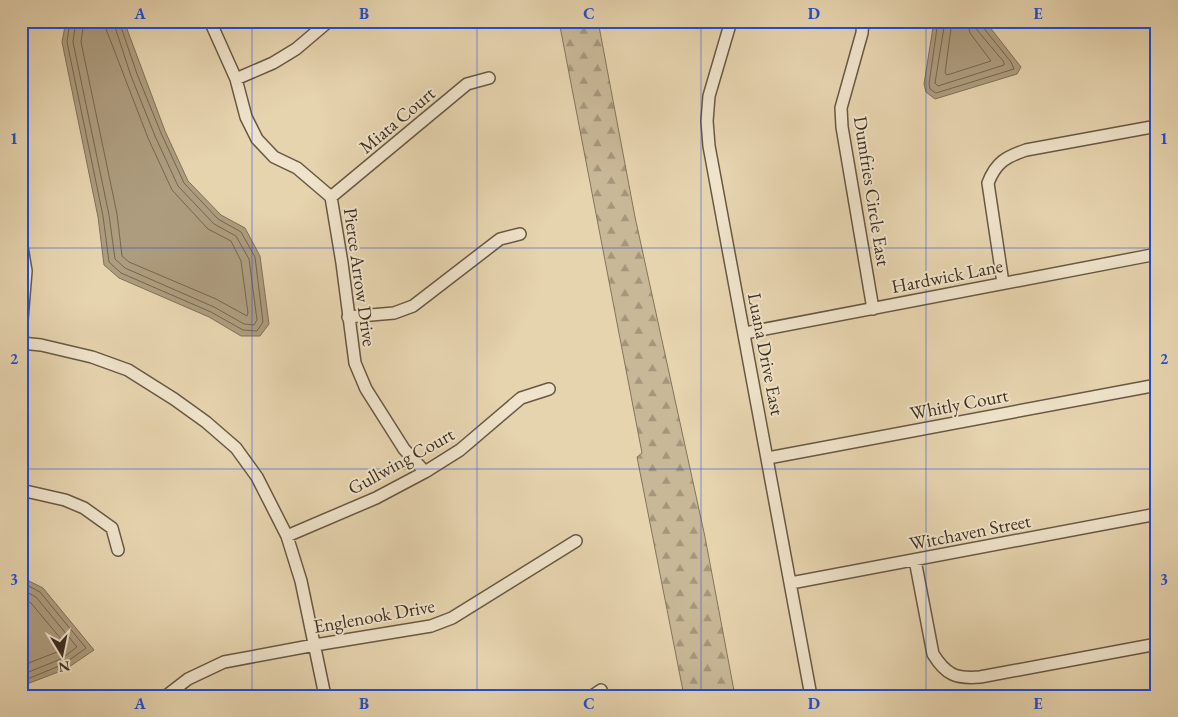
<svg xmlns="http://www.w3.org/2000/svg" width="1178" height="717" font-family="'EB Garamond',serif">
	<defs>
		<pattern id="forest-firs" width="22" height="20" patternUnits="userSpaceOnUse" patternTransform="scale(1.25)"><rect width="22" height="20" fill="#c9b897"/><path d="M5 1l3.5 6h-7zM16 11l3.5 6h-7z" fill="#a5967b"/></pattern>
	</defs>
	<rect width="100%" height="100%" fill="#e6d4af"/>
	<filter id="stains"><feTurbulence type="fractalNoise" baseFrequency=".004" numOctaves="4"/><feColorMatrix values="0 0 0 0 .2 0 0 0 0 .09 0 0 0 0 .02 0 0 0 .5 -.17"/></filter>
	<radialGradient id="worn" r=".72"><stop offset=".6" stop-color="#630" stop-opacity="0"/><stop offset="1" stop-color="#630" stop-opacity=".3"/></radialGradient>
	<!-- forest -->
	<path fill="url(#forest-firs)" stroke="#84745b" d="M559,21H598L635,217L705,537L735,696H684L637,457L642,453Z"/>
	<!-- water -->
	<path fill="#ad9c7e" stroke="#817058" d="M66,21H124L165,131L188,181L221,215L245,228L260,256L269,324L260,336H241L209,317L119,278L104,265L98,217L62,42Z
		M934,21H985L1021,67L1017,74L935,99L926,92L924,84Z
		M21,577L43,588L94,650L66,669L27,684L21,690Z"/>
	<g fill="none" stroke-linecap="round" stroke-linejoin="round">
		<!-- shore -->
		<path stroke="#76664e" stroke-width="1" d="M70,21L67,42L103,216L109,262L121,273L211,312L243,330L257,331L263,322L255,257L241,232L218,219L184,183L161,133L137,74L119,21
			M76,21L73,42L109,215L115,259L125,268L214,307L244,324L254,325L257,320L249,259L236,236L214,224L178,186L155,136L131,76L113,21
			M84,21L81,42L117,214L122,256L129,262L216,299L247,316L248,313L241,261L231,241L208,229L172,190L148,138L106,29L105,21
			M938,21L929,84L930,89L936,93L1014,69L1011,62L982,26L981,21
			M945,21L935,83L938,86L1004,65V62L977,30L975,21
			M952,21L945,73L947,75L991,61L970,33L967,21
			M21,582L40,592L86,648L64,664L25,680L21,683
			M21,589L36,597L77,647L61,659L21,675
			M21,597L31,603L66,645L57,652L21,666"/>
		<defs>
			<path id="minor" d="M210,21L236,79L246,117L257,139L274,157L297,168L331,197L342,263L355,363L366,389L404,449L425,472
				M731,21L709,96L707,121L709,146L811,696
				M863,21L862,33L841,108L842,127L873,309
				M236,79L273,63L296,49L329,21
				M331,197L467,84L489,78
				M21,241L26,271L21,332
				M1003,283L988,183C996,162 1006,157 1026,150L1157,126
				M348,317L394,313L413,306L500,239L520,234
				M745,333L1157,254
				M21,343L41,345L92,357L128,370L174,399L206,422L236,448L257,477L287,536L301,581L325,696
				M768,458L1157,385
				M21,490L65,500L84,508L112,528L118,550
				M287,536L376,498L425,472L460,450L521,398L549,389
				M915,560L933,654C946,675 956,679 980,677L1157,644
				M791,583L1157,514
				M166,696L188,679L224,662L315,645L431,626L452,618L576,541
				M592,696L601,690"/>
		</defs>
		<!-- minor casing -->
		<use href="#minor" stroke="#685843" stroke-width="14"/>
		<!-- minor -->
		<use href="#minor" stroke="#efe3cb" stroke-width="11"/>
	</g>
	<!-- grid -->
	<path fill="none" stroke="#1d4ed8" stroke-width="1" stroke-opacity="0.55" d="M252,21V696M477,21V696M701,21V696M926,21V696M21,248H1157M21,469H1157"/>
	<g text-anchor="middle" dominant-baseline="central" stroke-width="4" stroke-linejoin="round" paint-order="stroke">
		<!-- street labels -->
		<g font-size="19" fill="#3e2f1f" stroke="#efe3cb">
			<text transform="translate(397 120) rotate(-40)">Miata Court</text>
			<text transform="translate(872 191) rotate(81)">Dumfries Circle East</text>
			<text transform="translate(947 276) rotate(-11)">Hardwick Lane</text>
			<text transform="translate(360 277) rotate(82)">Pierce Arrow Drive</text>
			<text transform="translate(766 354) rotate(79)">Luana Drive East</text>
			<text transform="translate(959 404) rotate(-11)">Whitly Court</text>
			<text transform="translate(401 461) rotate(-29)">Gullwing Court</text>
			<text transform="translate(970 532) rotate(-11)">Witchaven Street</text>
			<text transform="translate(374 616) rotate(-10)">Englenook Drive</text>
		</g>
	</g>
	<!-- margin -->
	<rect width="1178" height="717" fill="none" stroke="#e6d4af" stroke-width="55"/>
	<!-- north arrow -->
	<g transform="translate(62 654) rotate(170)" stroke="#efe3cb" stroke-width="4" paint-order="stroke">
	<path d="M0-4L9 19L0 12L-9 19Z" fill="#3e2f1f"/>
	<text y="-8" font-size="14" font-weight="bold" text-anchor="middle" fill="#3e2f1f">N</text>
	</g>
	<rect x="28" y="28" width="1122" height="662" fill="none" stroke="#1d4ed8" stroke-width="2"/>
	<g font-size="16" text-anchor="middle" font-weight="bold" fill="#1d4ed8">
		<text x="140" y="19">A</text>
		<text x="364" y="19">B</text>
		<text x="589" y="19">C</text>
		<text x="814" y="19">D</text>
		<text x="1038" y="19">E</text>
		<text x="14" y="144">1</text>
		<text x="1164" y="144">1</text>
		<text x="14" y="364">2</text>
		<text x="1164" y="364">2</text>
		<text x="14" y="585">3</text>
		<text x="1164" y="585">3</text>
		<text x="140" y="709">A</text>
		<text x="364" y="709">B</text>
		<text x="589" y="709">C</text>
		<text x="814" y="709">D</text>
		<text x="1038" y="709">E</text>
	</g>
	<rect width="100%" height="100%" filter="url(#stains)"/>
	<rect width="100%" height="100%" fill="url(#worn)"/>
</svg>
